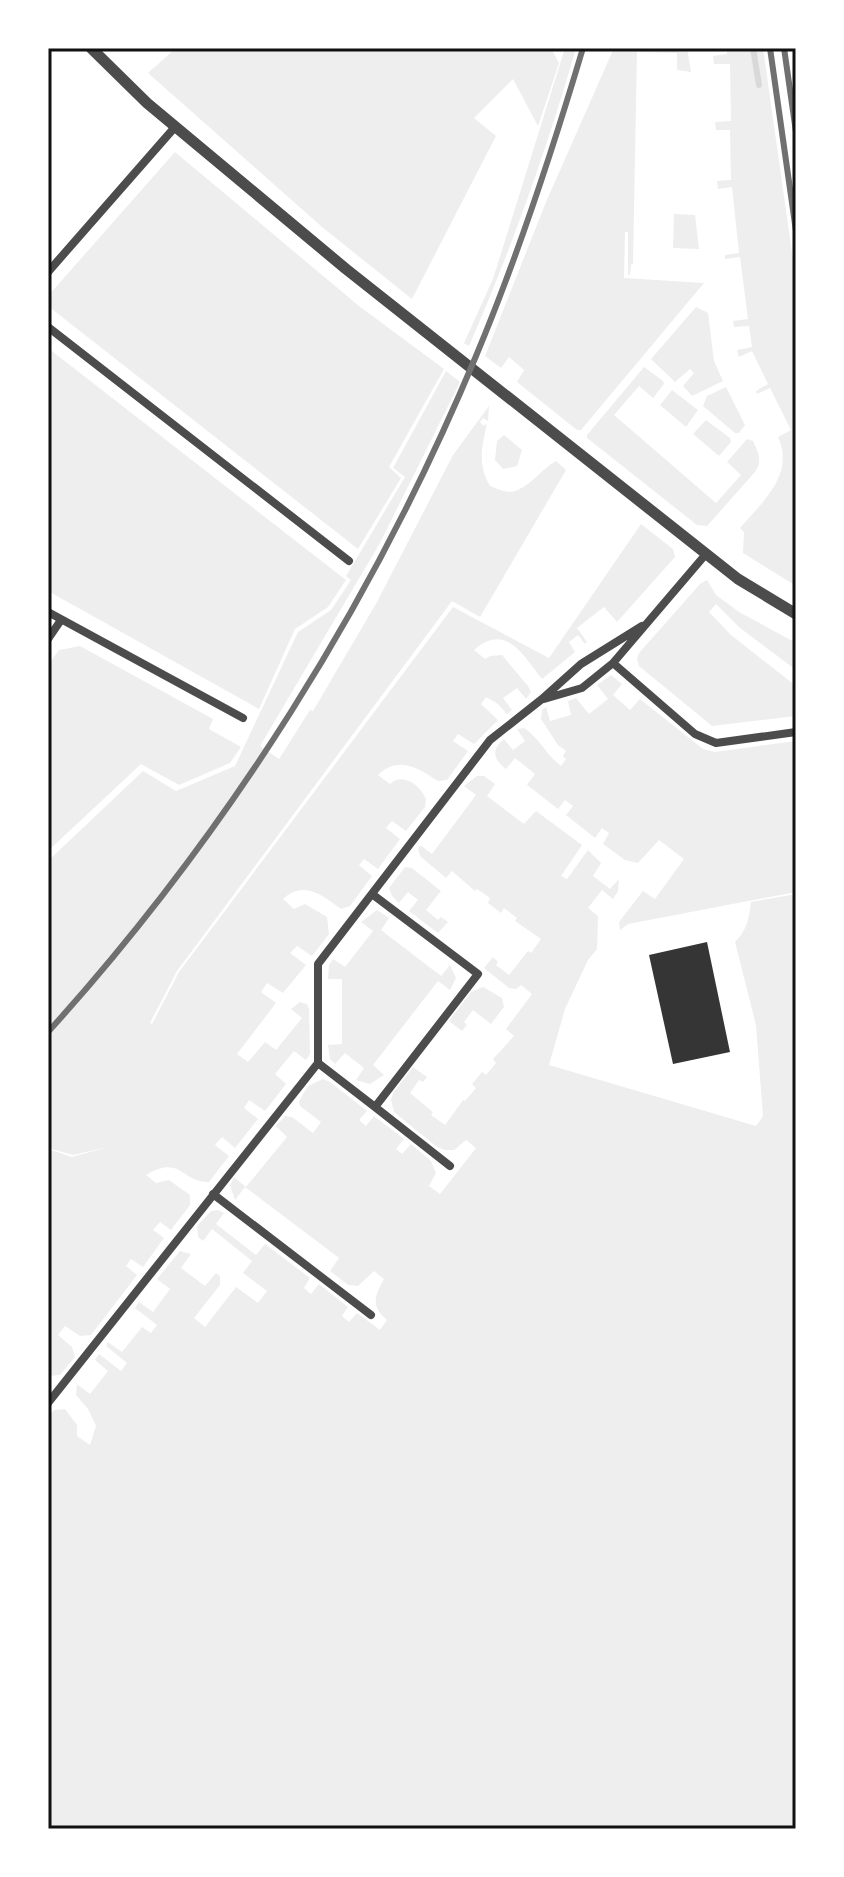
<svg xmlns="http://www.w3.org/2000/svg" width="844" height="1877" font-family="'PT Sans',sans-serif">
	<rect width="100%" height="100%" fill="#fff"/>
	<!-- green -->
	<path fill="#eee" d="M176,48H551L559,63L538,126L513,79L474,118L496,136L412,299L322,227L148,73Z
		M565,48H576C547,149 511,250 469,346L464,343L493,279Z
		M614,48H687L691,72L677,70V53L637,52L633,264H631L630,275H628V232H625L624,278L704,283L581,430H577L517,382L524,370L509,357L501,368L485,356L546,202Z
		M727,48H763L796,281V586L743,553L744,532L740,528C763,501 795,475 778,437L791,430L770,388L757,394L756,391L768,384L752,351L739,357L737,350L752,347L749,326L734,327L733,321L748,319L740,257L725,259V255L739,253L732,187L718,189L717,181L731,180L730,130H716L715,122L731,121L730,64H714L713,56L727,54Z
		M175,152L359,306L444,369L389,467L401,478L358,549L48,306V296Z
		M674,214L695,215L699,249L673,248Z
		M696,307L708,313L714,361L723,381L692,396L683,386L694,373L690,369L675,382L651,359Z
		M48,348L346,580L328,607L295,629L259,709L48,591Z
		M644,367L663,381L664,384L653,398L639,386L614,415L716,503L741,475L727,462L747,439L753,441C758,452 763,461 755,472L707,526L697,525L587,438V435Z
		M446,371L460,382L380,543L260,746L279,759L310,710L313,711L377,602L453,455L489,406L488,421L483,418L480,422L484,426L487,423C482,447 477,464 490,486C495,488 504,492 510,492C528,490 541,469 556,461L566,470L480,617L452,601L177,971L150,1023L152,1024L179,972L453,607L549,658L641,524L673,549L675,557L617,622L604,607L577,628L587,642L585,644L578,635L569,642L575,652L542,679C523,655 506,622 474,650L485,659L490,656L502,655L528,686L531,692L526,699L517,688L503,698L512,710L507,714L498,704L486,697L481,704L498,720L474,744L458,734L453,741L468,751L447,780L438,781C418,768 399,755 378,775L390,784C403,772 420,785 426,799L425,807L406,831L392,821L386,828L400,839L378,869L364,859L359,865L372,876L350,906L341,909C322,895 304,880 283,899L294,909L305,904L327,917L329,934L312,956L297,946L290,953L306,965L283,993L267,983L261,992L276,1003L237,1054L248,1062L265,1042L276,1050L302,1018L291,1009L300,1002L307,1004L309,1009L310,1054L306,1060L294,1051L275,1074L286,1084L265,1111L249,1100L244,1108L258,1119L235,1148L222,1137L215,1145L229,1156L209,1182C181,1183 182,1154 146,1175L156,1183L169,1180L190,1195V1205L171,1230L160,1222L153,1230L164,1238L143,1267L131,1259L126,1266L137,1275L91,1335L80,1336L65,1326L58,1335L72,1347L75,1357L60,1375L49,1376L48,1149L72,1157L108,1147L73,1155L48,1148V861L143,771L176,791L235,766L298,632L331,610L351,580L346,576L405,477L393,468Z
		M726,387L745,425L739,433H735L703,406L707,396Z
		M672,390L698,410L686,427L660,405Z
		M706,420L730,438L731,442L719,456L693,434Z
		M504,435L522,450L517,466L503,469L495,460L497,441Z
		M707,580L716,595L739,612L796,643V670L740,628L716,604L709,612L731,635L796,686V716L712,726L639,666L637,659L639,653L700,584Z
		M80,646L213,719L209,729L241,747L230,763L179,785L141,764L48,851V665L59,650Z
		M611,675L622,684L613,695L630,710L640,699L703,749L715,752L796,741V892L628,924L620,930L619,922L643,891L655,899L684,859L659,840L638,863L625,860L603,844L609,833L602,828L595,838L566,815L573,806L565,800L558,809L527,785L535,774L515,758L506,769C493,759 491,750 504,739L513,750L525,741L517,729L524,728C539,737 546,755 561,766L566,759L563,756L566,751L558,745L541,719L542,710L546,707L550,721L571,715L568,701L576,698L589,714L608,699L597,685Z
		M477,776H484L495,784L487,796L524,824L536,811L582,845L561,876L567,879L588,850L601,863L593,876L610,889L619,879L618,891L613,899L602,890L588,908L598,916L597,949L588,960L565,1009L549,1065L756,1126L763,1116L756,1025L735,942C747,930 749,919 751,902L796,894V1829H48V1416L54,1410L65,1409L77,1425V1436L90,1445L96,1426L88,1409L76,1395L77,1384L90,1394L108,1371L95,1360L99,1354L121,1371L127,1363L106,1346L108,1342L122,1352L142,1327L151,1333L157,1325L135,1308L139,1302L153,1312L170,1289L157,1279L180,1251L191,1254L181,1268L205,1286L216,1273L220,1276V1285L194,1318L205,1327L236,1287L258,1303L267,1291L243,1273L252,1261L212,1229L203,1241L198,1237L197,1226L211,1211L218,1210L224,1213L216,1224L256,1255L265,1244L310,1278L304,1288L311,1294L319,1284L348,1307L342,1316L349,1322L357,1313L380,1330L387,1320C370,1306 375,1295 384,1279L374,1271L358,1286L348,1285L330,1271L339,1258L245,1187L235,1200L230,1185L234,1177L246,1187L287,1137L276,1126L285,1116L292,1117L313,1133L321,1122L300,1106L299,1101L308,1086L323,1079L330,1082L367,1111L359,1120L366,1126L374,1116L404,1139L396,1149L402,1154L411,1144L431,1161L436,1173L429,1186L440,1194L476,1148L466,1140L454,1150H445L437,1147L394,1112L391,1100L393,1093L413,1067L427,1077L423,1082L419,1080L410,1093L433,1112L431,1115L445,1125L463,1100L465,1101L476,1088L472,1084L482,1072L486,1075L496,1063L493,1059L514,1036L506,1029L532,994L521,985L516,989L509,988L484,968L493,957L498,962L496,965L509,975L528,951L531,953L541,939L515,921L517,918L504,908L501,913L488,903L490,898L477,889L475,891L452,871L446,878L421,857L418,850L420,845L432,854L476,795L464,786Z
		M405,867L412,868L441,891L426,910L438,920L441,917L448,922L438,933L409,911L418,900L408,892L399,903L392,896L389,888Z
		M377,910L389,918L381,930L441,976L450,965L456,978L450,990L438,981L373,1065L384,1075L370,1084L356,1080L364,1068L345,1053L335,1064L330,1059L328,1045L342,1044V979H328L329,965L333,959L345,967L373,931L361,922Z
		M483,987L502,998L504,1007L491,1024L473,1010L464,1022L467,1025L462,1031L449,1021L471,992Z"/>
	<g fill="none" stroke-linecap="round" stroke-linejoin="round">
		<!-- stream -->
		<path stroke="#d9d9d9" stroke-width="6" d="M753,48L759,85"/>
	</g>
	<!-- building -->
	<path fill="#353535" d="M707,942L730,1052L673,1064L649,955Z"/>
	<g fill="none" stroke-linecap="round" stroke-linejoin="round">
		<!-- minor -->
		<path stroke="#4c4c4c" stroke-width="8" d="M48,272L175,127
			M48,327L349,561
			M48,612L243,718
			M48,639L61,620
			M613,663L695,734L716,743L796,732
			M544,699L582,688L613,663L706,554
			M372,894L478,974L375,1107L318,1063V964L490,740L542,699L581,664L642,626
			M375,1107L450,1166
			M213,1194L371,1315
			M48,1403L318,1063"/>
		<!-- tertiary -->
		<path stroke="#4c4c4c" stroke-width="11" d="M91,48L147,103L346,269L738,579L796,614"/>
		<!-- rail -->
		<path stroke="#707070" stroke-width="6" d="M770,48L796,231
			M784,48L796,132
			M48,1032C228,833 373,603 476,356C518,256 552,152 583,48"/>
	</g>
	<!-- border -->
	<rect width="844" height="1877" fill="none" stroke="#ffffff" stroke-width="100"/>
	<rect x="50" y="50" width="744" height="1777" fill="none" stroke="#111" stroke-width="3"/>
</svg>
